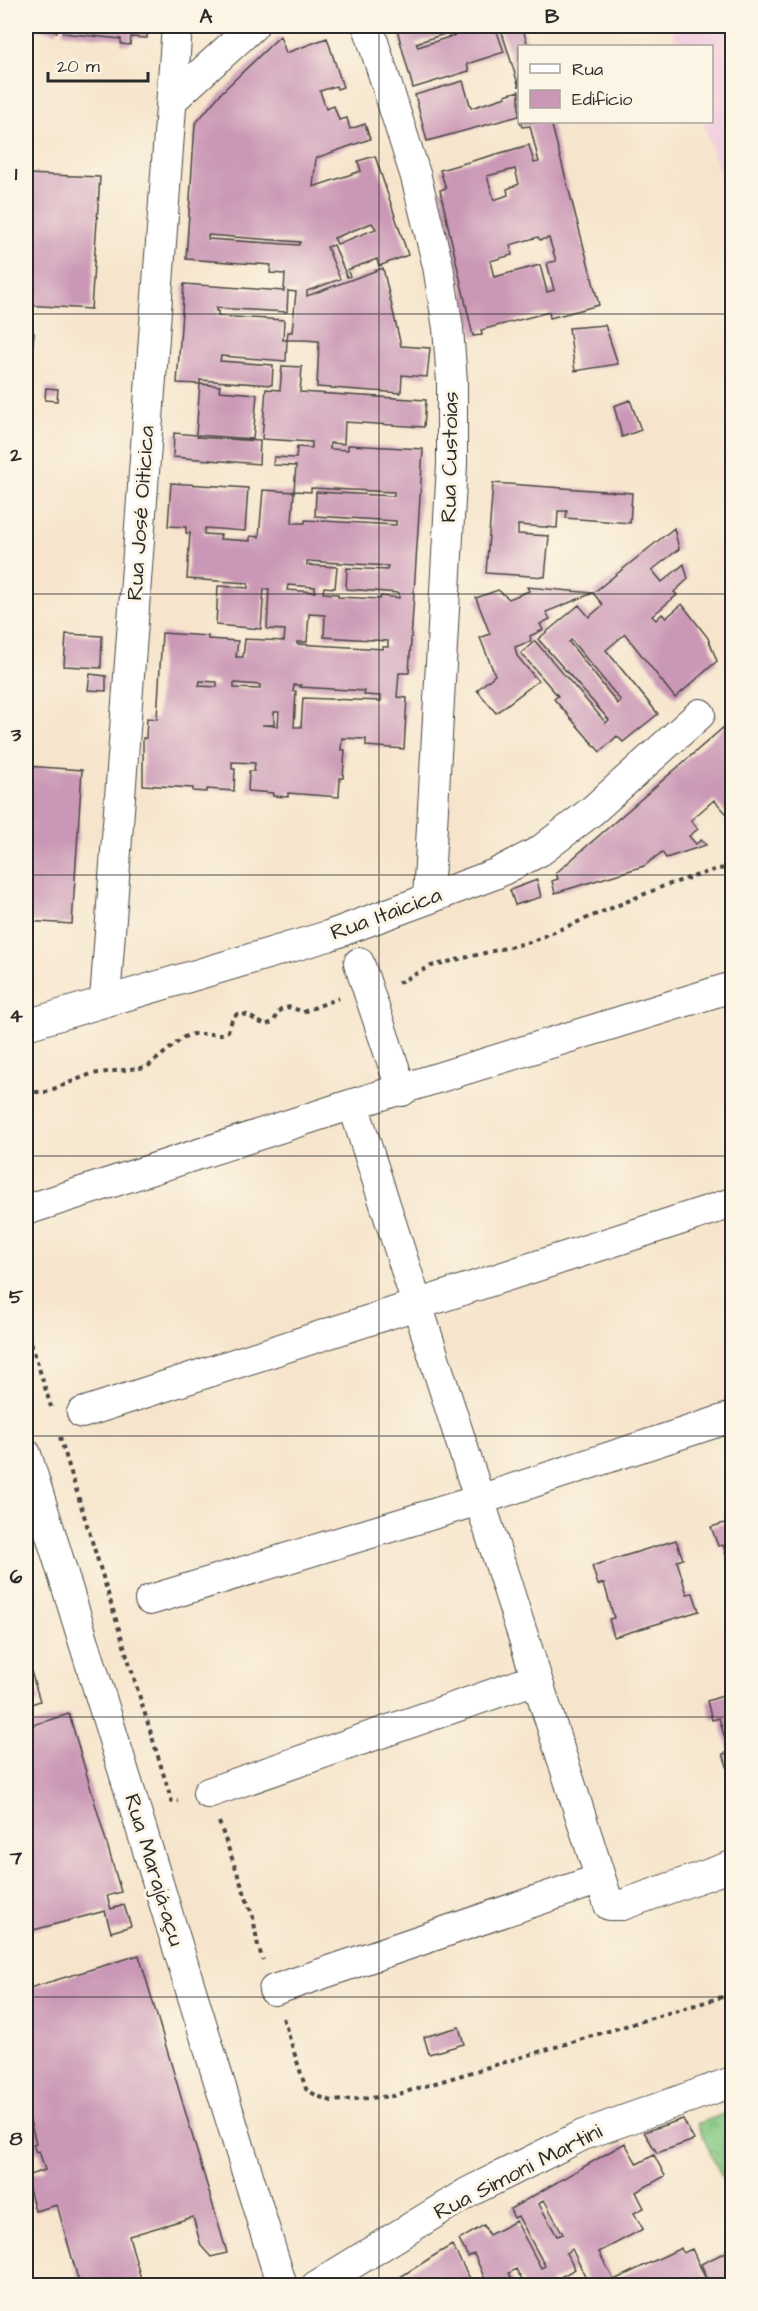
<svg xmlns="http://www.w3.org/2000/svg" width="758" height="2311" font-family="'Architects Daughter',sans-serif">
	<defs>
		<pattern id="park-crowns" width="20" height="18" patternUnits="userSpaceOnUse" patternTransform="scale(1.5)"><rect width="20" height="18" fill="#87ca83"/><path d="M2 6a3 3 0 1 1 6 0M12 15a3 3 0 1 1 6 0" fill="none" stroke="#6fa46b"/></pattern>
	</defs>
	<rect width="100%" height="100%" fill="#fcf5e5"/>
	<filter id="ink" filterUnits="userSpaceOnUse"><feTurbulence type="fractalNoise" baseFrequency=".0167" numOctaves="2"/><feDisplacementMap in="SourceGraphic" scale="12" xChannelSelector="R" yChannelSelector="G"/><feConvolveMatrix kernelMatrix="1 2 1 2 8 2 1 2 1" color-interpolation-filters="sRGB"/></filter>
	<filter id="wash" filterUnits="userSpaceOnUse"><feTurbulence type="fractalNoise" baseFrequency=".008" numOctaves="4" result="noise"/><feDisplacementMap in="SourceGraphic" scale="24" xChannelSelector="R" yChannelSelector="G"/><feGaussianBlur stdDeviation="1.35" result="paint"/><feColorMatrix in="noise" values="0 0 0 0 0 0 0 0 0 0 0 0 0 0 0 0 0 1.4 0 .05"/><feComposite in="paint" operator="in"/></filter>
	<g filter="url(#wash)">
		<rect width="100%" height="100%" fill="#f6e5cc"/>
		<!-- built -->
		<path fill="#f3cfde" d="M671,26H732V212L703,122H712V46H678Z"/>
		<!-- park -->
		<path fill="url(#park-crowns)" stroke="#597a57" stroke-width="1.5" d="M732,2111V2199L697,2124Z"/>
		<g id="blocks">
			<!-- building -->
			<path fill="#ca97b6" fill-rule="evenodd" d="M26,26H58L57,32L26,28Z
				M63,26H148L147,38L131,37L130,45L121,44V39L63,33Z
				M396,26H470L416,43L418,47L483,26H495L504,52L467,64L469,71L413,88Z
				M500,26H522L528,46H519V87Z
				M280,36L286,53L327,38L343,87L337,89L336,86L320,91L326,109L334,106L339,120L347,118L350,129L365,124L370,139L316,158L313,187L361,171L358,161L375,156L408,255L379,266L377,259L347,270L350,276L347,277L334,245L327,247L340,279L307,291V296L383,268L401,346L430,348L427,377L402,375L401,393L317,387L319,341L304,340H287L286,361L221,356L220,361L273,365L272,385L200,380V384L177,383L184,284L284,291L285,274L270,273L271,265L186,259L195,124L222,92ZM372,223L376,229L337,244L334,238ZM208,235L300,242L299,245L208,239ZM288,291L296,292L292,332H288L287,340H283L284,320L218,316V311H216V308L287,312Z
				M463,81L471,108L506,97L505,95L519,91V116L427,141L415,95Z
				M520,122H551L599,305L550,318L549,312L481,330L482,335L473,336L440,190L446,188L440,170L529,145L534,163L539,162L530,126L522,127ZM515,169L519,184L507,189L508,195L494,200L487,176ZM538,237L540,240L549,238L556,261L547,263L554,290L547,292L540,265L494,277L490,261L512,255L510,245Z
				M26,174L100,177L91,309L26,305Z
				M605,325L618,364L575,371L569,328Z
				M26,332L34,333L32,351L26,350Z
				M282,366L302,367L300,392L426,400L424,427L345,422L344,444L330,443V449L348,450V445L423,449L409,673H399L397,697L407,698L404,749L366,746V739L342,738L341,750H345L343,778H340L339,797L288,793V797L273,796V793L248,791L249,771H254L255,763L232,762V769H235L234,791L207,789V792L193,791V788L143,785V738H146L147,718L157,719L162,633L208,636V639L238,641L236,657H243L245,639L284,641L285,630L267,629L269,589H264L261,629L216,625L218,586L248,588V583L187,579L190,533H186V527L168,526L171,483L248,488L245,531L205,528L204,534L221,535L220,539L250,541V536L259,537L263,490L294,492L292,523H305V520L396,525V521L315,516L316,492L394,496V492L311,488V492L294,491L296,466L273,465L274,457L296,458L297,447L312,448V442L262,439L266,389L280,390ZM307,561L388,566L387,570L347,568L346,589L399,593V598L381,596L380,599L338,597V594L323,593L324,587L335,588L337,567L307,565ZM288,585L315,587V592L287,590ZM309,614L325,615L324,637L388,641V647H383V649L297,644V642H307ZM200,681L217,682V687L199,686ZM234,683L260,685V689L234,688ZM294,685H301L300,687L365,691L364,695L381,696V701L303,698L301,727H294L296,691H293ZM274,712H279L278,726L262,725H274Z
				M200,384L220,386L219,391L257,394L253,439L198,435L197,437L260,441L259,464L173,457L174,433L196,435Z
				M46,388L58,389L57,401L45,400Z
				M630,400L641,430L622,437L614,406Z
				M493,483L632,493L630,523L566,518L567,511H558L557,528L518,525V534L549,536L545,577L486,573Z
				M674,528L679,549L652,570L662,582L684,564L688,579L674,592L677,595L652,616L656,620L662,614L666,618L682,604L708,638L717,661L675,698L625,634L606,650L658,714L623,742L617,736L600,752L554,699L558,696L521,653L535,641L606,723L609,720L538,639L579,605L589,617L603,605L593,593L546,612L550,619L540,624L543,630L530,636L531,641L515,647L517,656L538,681L496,713L477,690L495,675L480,638L490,634L476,598L498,590L509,599L529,591L527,587L593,593ZM571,640L621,701L618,704L569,642Z
				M66,634L102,636L101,668L64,666Z
				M90,674L106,676V691L88,690Z
				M732,720V779L730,780L732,784V807L726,813L714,800L691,820L698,829L689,836L696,844L701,840L706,845L666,858L662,852L644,866L555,893L552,881L558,879L556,873Z
				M26,728H31L29,754H26Z
				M26,766L82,770L72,924L26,921Z
				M537,880L541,897L515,905L510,890Z
				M732,1521V1572L723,1545L718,1546L711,1527Z
				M676,1540L683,1559L677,1561L687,1594L693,1593L699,1611L614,1637L609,1619L614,1618L604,1583L598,1585L592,1566Z
				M26,1569L36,1603L26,1607Z
				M26,1655L40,1701L26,1706Z
				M732,1693V1771L729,1772L723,1754L729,1752L719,1718L712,1720L707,1701Z
				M69,1714L121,1892L107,1896L111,1909L124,1905L131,1926L111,1932L105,1911L26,1932V1727Z
				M139,1955L227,2253L211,2257L201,2246L193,2217L129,2236L143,2286H80L57,2205L35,2211L26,2178V2176L45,2170L39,2151L36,2152L33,2144L36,2143L26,2106V1989Z
				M459,2027L464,2044L429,2054L424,2037Z
				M683,2119L694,2140L657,2153L644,2132Z
				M625,2143L637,2164L654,2155L665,2176L636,2192L644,2208L634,2213L643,2229L599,2252L614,2280L681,2248L683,2253L692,2249L709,2286H649L646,2279L634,2286H590L572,2249L566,2253L575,2269L550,2283L549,2286H525L516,2269L509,2273L515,2286H488L474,2254L468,2257L459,2240L484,2225L489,2235L516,2221L541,2268L545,2266L518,2216L514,2218L510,2209ZM544,2200L563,2234L557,2236L539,2204Z
				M452,2245L474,2286H386L435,2255Z
				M732,2249V2286H711L701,2264Z"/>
		</g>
	</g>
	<g filter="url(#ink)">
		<use href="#blocks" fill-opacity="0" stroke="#494743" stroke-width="1.5"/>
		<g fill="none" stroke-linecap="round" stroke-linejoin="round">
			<defs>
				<path id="street" d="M368,26L416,177L438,266L448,328L452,382V464L428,899
					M172,100L253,26
					M359,963L402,1091
					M105,1000L177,26
					M26,1025L328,936L495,874L540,851L592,811L700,714
					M353,1104L609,1905H622L732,1866
					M26,1210L353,1104L732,987
					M82,1413L732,1203
					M26,1454L282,2286
					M150,1600L479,1500L732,1417
					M208,1793L536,1679
					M274,1990L600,1879
					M316,2286L467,2193L583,2135L732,2082"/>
			</defs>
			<!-- street casing -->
			<use href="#street" stroke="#494743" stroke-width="32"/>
			<!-- path -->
			<path stroke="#494743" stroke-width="4" stroke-dasharray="4.5 4.5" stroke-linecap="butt" d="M398,983L431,966L530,942L664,886L717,869L732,868
				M26,1092H46L91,1074L147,1067L184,1037L193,1034H222L228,1031L232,1020L237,1014L247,1015L265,1025L273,1022L281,1009L290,1007L303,1012L339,998
				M26,1326L51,1407
				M60,1437L172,1802L178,1801
				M219,1822L253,1917L258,1946L263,1960
				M283,2018L306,2089L317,2096L332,2101L392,2096L732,1994"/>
			<!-- street -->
			<use href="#street" stroke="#fff" stroke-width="30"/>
		</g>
	</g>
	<!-- grid -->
	<path fill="none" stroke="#2b2b2b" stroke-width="1.5" stroke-opacity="0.55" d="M379,26V2286M26,314H732M26,594H732M26,875H732M26,1156H732M26,1436H732M26,1717H732M26,1997H732"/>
	<g text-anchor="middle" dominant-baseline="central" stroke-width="6" stroke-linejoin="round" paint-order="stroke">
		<!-- street labels -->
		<g font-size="22" fill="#2b2b2b" stroke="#fcf5e5">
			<text transform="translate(450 457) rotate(-89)">Rua Custoias</text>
			<text transform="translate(141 513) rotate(-86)">Rua José Oiticica</text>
			<text transform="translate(386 914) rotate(-20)">Rua Itaicica</text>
			<text transform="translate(154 1870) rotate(73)">Rua Marajá-açu</text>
			<text transform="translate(518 2172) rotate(-27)">Rua Simoni Martini</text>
		</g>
	</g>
	<!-- margin -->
	<rect width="758" height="2311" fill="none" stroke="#fcf5e5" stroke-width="66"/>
	<!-- legend -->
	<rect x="518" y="45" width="195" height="78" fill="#fcf5e5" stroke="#a8a49b" stroke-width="1.5"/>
	<rect x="530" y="64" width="30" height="9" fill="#ffffff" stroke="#a8a49b" stroke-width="1.5"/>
	<text x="572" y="75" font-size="18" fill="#2b2b2b">Rua</text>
	<rect x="530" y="90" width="30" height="18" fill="#ca97b6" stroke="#a8a49b" stroke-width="1.5"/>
	<text x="572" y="105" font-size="18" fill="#2b2b2b">Edifício</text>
	<!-- scale -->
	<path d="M48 72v9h100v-9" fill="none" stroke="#2b2b2b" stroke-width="3"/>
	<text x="57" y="72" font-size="18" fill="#2b2b2b" stroke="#fcf5e5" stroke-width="4.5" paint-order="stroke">20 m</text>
	<rect x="33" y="33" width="692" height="2245" fill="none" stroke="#2b2b2b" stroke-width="2"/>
	<g font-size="20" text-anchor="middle" font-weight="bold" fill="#2b2b2b">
		<text x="206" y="23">A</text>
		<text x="552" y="23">B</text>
		<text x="16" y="180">1</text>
		<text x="16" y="461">2</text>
		<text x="16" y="741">3</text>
		<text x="16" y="1022">4</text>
		<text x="16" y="1303">5</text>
		<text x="16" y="1583">6</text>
		<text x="16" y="1864">7</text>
		<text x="16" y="2145">8</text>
	</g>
</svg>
